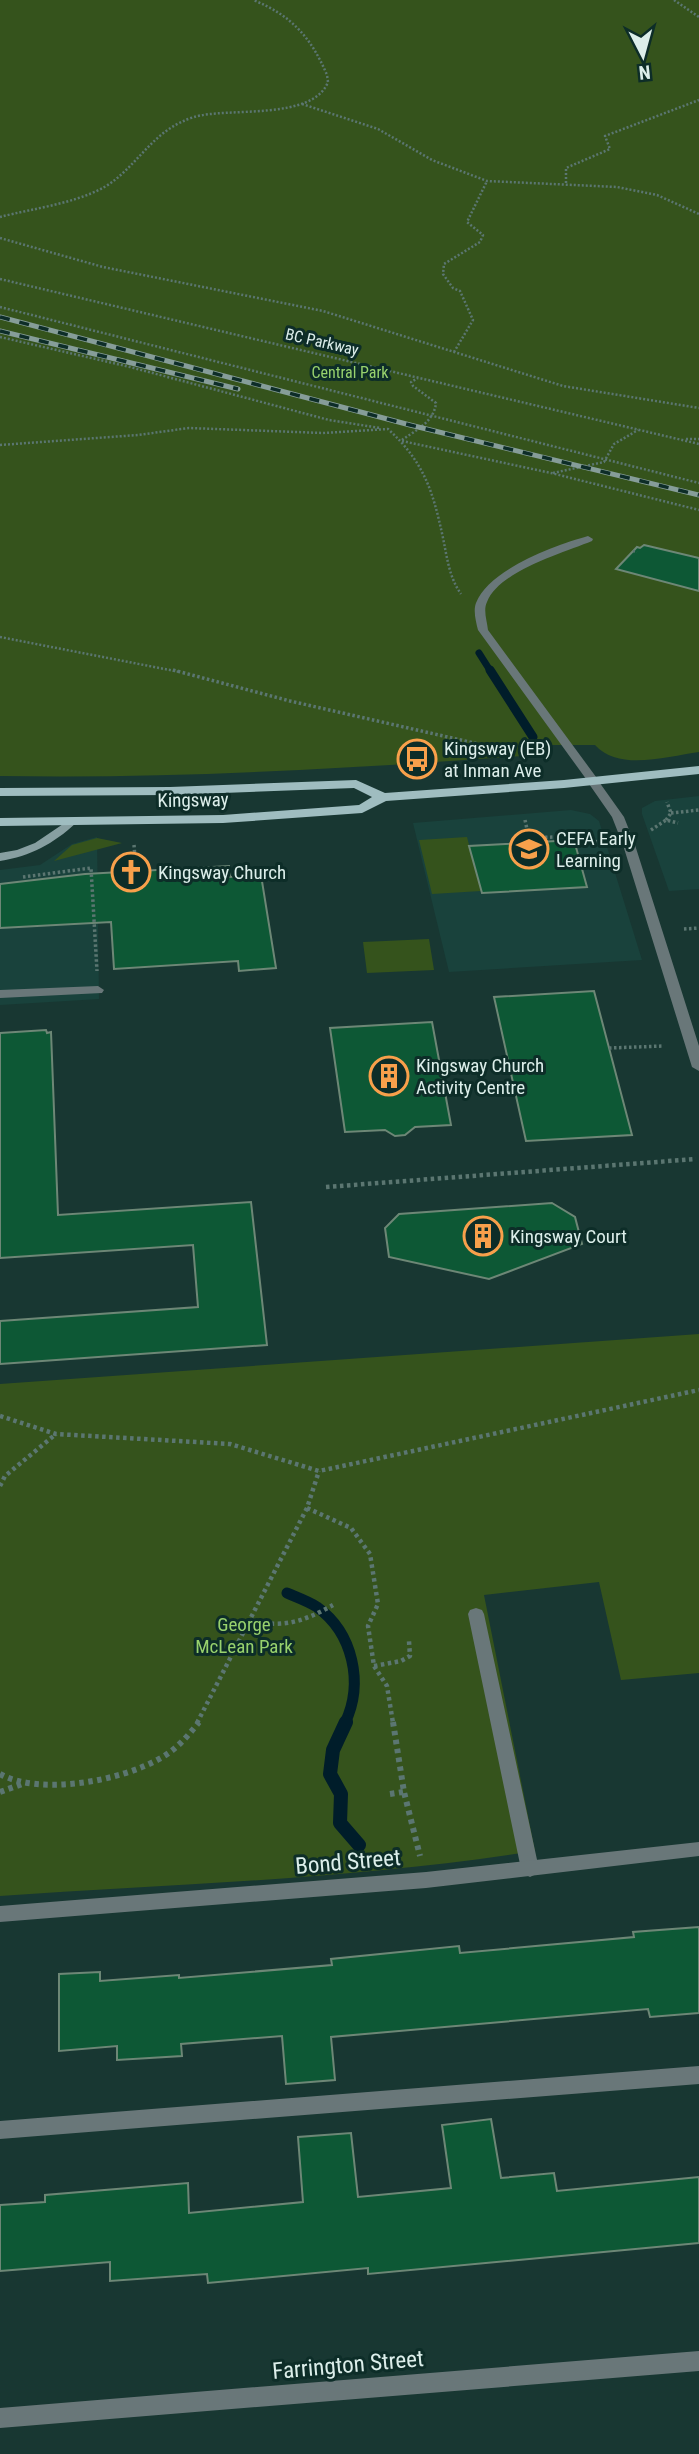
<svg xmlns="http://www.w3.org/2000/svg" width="699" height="2454" font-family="'Roboto Condensed',sans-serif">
	<rect width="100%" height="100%" fill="#183732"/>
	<!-- built -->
	<path fill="#19423c" d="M699,796V889L669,891L642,814V808L655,801Z
		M571,810L590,814L599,821L642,960L449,972L413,823Z
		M97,837L99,999L0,1005V870L40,865L72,844Z"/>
	<!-- green -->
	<path fill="#35531c" d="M0,0H699V752C668,756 619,772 595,745H552L544,753L536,755C357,768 179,779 0,776Z
		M467,837L481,891L432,894L419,840Z
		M97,838L122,843L54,861L72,845Z
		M429,939L434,970L367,973L363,942Z
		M699,1334V1673L621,1680L599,1582L484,1595L535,1851C359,1879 178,1884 0,1896V1384Z"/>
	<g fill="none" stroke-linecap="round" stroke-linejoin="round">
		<!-- stream-far3 -->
		<path stroke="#001d2a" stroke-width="7" d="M479,653L491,672"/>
		<!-- stream-far2 -->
		<path stroke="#001d2a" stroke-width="9" d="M490,670L533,737"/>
		<!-- stream-far1 -->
		<path stroke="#001d2a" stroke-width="11" d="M287,1593C296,1597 308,1601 317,1607C353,1633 364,1683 345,1723"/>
		<!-- stream -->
		<path stroke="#001d2a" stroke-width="14" d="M346,1722L333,1750L330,1774L341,1794L340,1823L359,1845"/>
	</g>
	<!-- building -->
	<path fill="#0d5835" stroke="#6d8776" stroke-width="2" d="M644,545L699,558V591L616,569L637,547L640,548Z
		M574,840L587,887L482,893L469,846Z
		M229,866L230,877L261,875L276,968L239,971L238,961L114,969L111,922L0,928V884L85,874Z
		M594,991L632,1135L526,1141L494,997Z
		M432,1022L451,1125L415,1127L405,1135L395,1136L385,1130L345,1132L330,1028Z
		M46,1030L47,1033L51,1032L58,1215L251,1202L267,1345L0,1364V1321L198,1307L193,1245L0,1258V1033Z
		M552,1203L575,1217L582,1244L489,1279L389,1257L385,1228L399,1214Z
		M699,1927V2013L650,2017L648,2009L331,2037L335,2080L286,2084L282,2036L181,2044L182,2056L117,2060V2046L59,2051V1974L100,1972V1981L179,1975V1978L332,1965L331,1959L459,1946L460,1953L634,1937L633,1932Z
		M491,2119L501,2178L554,2173L557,2191L699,2177V2243L368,2274V2268L208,2283L207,2274L110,2281V2262L0,2271V2205L45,2202V2195L188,2183L189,2213L303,2202L298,2137L351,2133L358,2197L451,2188L442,2125Z"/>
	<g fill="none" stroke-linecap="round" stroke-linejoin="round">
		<!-- path-far3 -->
		<path stroke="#5b7671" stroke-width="2.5" stroke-dasharray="2 2" stroke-linecap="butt" d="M674,0L699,17
			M302,104L378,129L432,160L487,181L617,187L657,195L699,214
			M566,183V168L610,149L605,136L699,100
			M0,217C34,208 89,202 116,179C143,157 156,129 194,117C227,107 313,121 328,82L327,75C311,37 291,15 253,0
			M0,238L103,267L323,311L563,386L699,408
			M0,279L699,444
			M0,307L699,483
			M0,337L130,367L329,420L380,428
			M454,352L473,320L460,291L453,288L443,274L444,264L480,242L483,235L467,222L487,181
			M686,439H699
			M402,440C416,430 434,422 436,403L413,386L411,382L418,378
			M402,441L551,473L699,510
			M0,445L138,435L189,428L323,433L388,429C424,462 433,491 443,538C447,557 449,577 461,594
			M553,473L604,462L614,444L638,430
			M633,551L637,552
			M0,637L180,672"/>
		<!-- path-far2 -->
		<path stroke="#5b7671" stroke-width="3.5" stroke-dasharray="2.5 2.5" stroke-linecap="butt" d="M173,670L290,701L509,751
			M671,813L699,810
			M525,820L530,843
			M666,820L671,813L667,802
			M651,830L666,820L678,823
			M530,838L576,836L601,843
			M134,845L136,872
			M23,877L91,868L97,971
			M684,929L699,928
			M609,1048L664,1046"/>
		<!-- path-far1 -->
		<path stroke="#5b7671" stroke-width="4.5" stroke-dasharray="3.5 3.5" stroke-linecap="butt" d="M326,1187L696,1159
			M0,1416L56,1434L230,1444L319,1471L699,1390
			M0,1486L5,1476L56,1434
			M307,1508L351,1528L370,1554L378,1604L368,1626L374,1666L387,1686L393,1723
			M250,1620C282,1629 305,1621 333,1605
			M374,1666L401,1661L410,1656L409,1641
			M197,1723L307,1508L319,1471"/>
		<!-- path -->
		<path stroke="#5b7671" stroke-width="6" stroke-dasharray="4.5 4.5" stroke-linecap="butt" d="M393,1722L404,1792L420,1856
			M0,1774C40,1796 120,1781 159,1759C176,1750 187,1737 199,1722
			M0,1792L22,1784
			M390,1794L403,1792"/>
		<!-- lane -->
		<path fill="#697779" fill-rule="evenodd" d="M588,536L593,539L592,541C563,553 499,571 487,602C483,610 487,621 488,630L599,781L593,784L589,783L478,630C476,622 473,611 476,603C489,569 556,545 588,536Z
			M98,986L104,990L102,993L0,998V990Z
			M476,1608L482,1610L484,1614L539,1869L536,1874L530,1877L524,1874L521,1869L468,1614L470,1610Z
			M699,2066V2084L0,2139V2121Z"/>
		<!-- street -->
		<path fill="#697779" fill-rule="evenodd" d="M593,778L597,779L624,817L635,845L699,1046V1071L692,1067L623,845L612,817L587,781Z
			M699,1842V1856L426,1888L0,1922V1906L426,1872Z
			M699,2351V2371L0,2428V2408Z"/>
		<!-- secondary -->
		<path fill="#879fa1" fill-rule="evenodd" d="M72,818L78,821L76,823C53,844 31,856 0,861V853L17,850L35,843Z"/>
		<!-- primary -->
		<path fill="#9fbdc0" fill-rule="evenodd" d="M699,766V774L564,788L386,801L362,813L223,823L0,826V818L223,815L359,805L372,797L354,788L170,795L0,796V788L170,787L356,780L385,793L564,780Z"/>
		<defs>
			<path id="rail" d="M0,317L410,425L699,495
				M0,331L238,389"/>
		</defs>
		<!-- rail casing -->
		<use href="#rail" stroke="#869d99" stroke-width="5"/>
		<!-- rail -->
		<use href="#rail" stroke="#0d2d28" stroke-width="3.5" stroke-dasharray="10" stroke-linecap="butt"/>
	</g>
	<!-- icons -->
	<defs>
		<symbol id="bus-ring" viewBox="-11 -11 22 22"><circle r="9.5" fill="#0d2d28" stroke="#f8a04b" stroke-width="1.5"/><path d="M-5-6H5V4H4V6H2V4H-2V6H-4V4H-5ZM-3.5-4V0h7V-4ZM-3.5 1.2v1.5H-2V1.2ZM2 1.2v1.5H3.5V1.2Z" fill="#f8a04b"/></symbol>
		<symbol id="school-ring" viewBox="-11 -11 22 22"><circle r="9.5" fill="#0d2d28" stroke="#f8a04b" stroke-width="1.5"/><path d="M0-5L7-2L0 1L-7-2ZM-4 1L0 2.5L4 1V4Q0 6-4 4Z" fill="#f8a04b"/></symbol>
		<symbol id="church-ring" viewBox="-11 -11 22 22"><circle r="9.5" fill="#0d2d28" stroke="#f8a04b" stroke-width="1.5"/><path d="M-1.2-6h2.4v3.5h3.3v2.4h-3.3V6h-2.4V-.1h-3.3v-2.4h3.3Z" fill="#f8a04b"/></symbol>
		<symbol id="building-ring" viewBox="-11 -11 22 22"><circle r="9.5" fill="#0d2d28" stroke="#f8a04b" stroke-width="1.5"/><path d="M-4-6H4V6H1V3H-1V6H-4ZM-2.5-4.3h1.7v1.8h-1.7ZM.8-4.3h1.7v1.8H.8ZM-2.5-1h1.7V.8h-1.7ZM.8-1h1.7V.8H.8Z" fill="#f8a04b"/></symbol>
	</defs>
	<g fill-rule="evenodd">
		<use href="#bus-ring" x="395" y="737" width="44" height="44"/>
		<use href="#school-ring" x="507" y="827" width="44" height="44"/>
		<use href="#church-ring" x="109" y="850" width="44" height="44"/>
		<use href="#building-ring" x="367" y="1054" width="44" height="44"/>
		<use href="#building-ring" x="461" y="1214" width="44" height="44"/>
	</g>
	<g text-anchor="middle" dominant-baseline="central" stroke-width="6" stroke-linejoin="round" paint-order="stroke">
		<!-- far-street labels -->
		<g font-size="16" fill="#dceeea" stroke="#0d2d28">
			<text transform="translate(322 342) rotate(13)">BC Parkway</text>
		</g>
		<!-- far-park labels -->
		<g font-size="16" fill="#98d26d" stroke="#0d2d28">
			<text x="350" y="372">Central Park</text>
		</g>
		<!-- poi labels -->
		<g font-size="19" fill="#dceeea" stroke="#0d2d28" text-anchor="start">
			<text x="444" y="748">Kingsway (EB)<tspan x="444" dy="22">at Inman Ave</tspan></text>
			<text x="556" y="838">CEFA Early<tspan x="556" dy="22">Learning</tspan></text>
			<text x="158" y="872">Kingsway Church</text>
			<text x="416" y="1065">Kingsway Church<tspan x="416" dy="22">Activity Centre</tspan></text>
			<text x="510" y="1236">Kingsway Court</text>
		</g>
		<!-- street labels -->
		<g font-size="19" fill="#dceeea" stroke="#0d2d28">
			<text transform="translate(193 800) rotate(-1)">Kingsway</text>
		</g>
		<!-- park labels -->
		<g font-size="19" fill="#98d26d" stroke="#0d2d28">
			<text x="244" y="1624">George<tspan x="244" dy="22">McLean Park</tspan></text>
		</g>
		<!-- near-street labels -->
		<g font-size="23" fill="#dceeea" stroke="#0d2d28">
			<text transform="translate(348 1862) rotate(-5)">Bond Street</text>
			<text transform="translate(348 2365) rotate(-5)">Farrington Street</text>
		</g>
	</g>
	<!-- north arrow -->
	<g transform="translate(643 56) rotate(174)" stroke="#0d2d28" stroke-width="5" paint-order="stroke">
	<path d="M0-5L12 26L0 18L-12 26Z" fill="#dceeea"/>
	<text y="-10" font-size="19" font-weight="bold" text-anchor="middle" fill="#dceeea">N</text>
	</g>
</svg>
